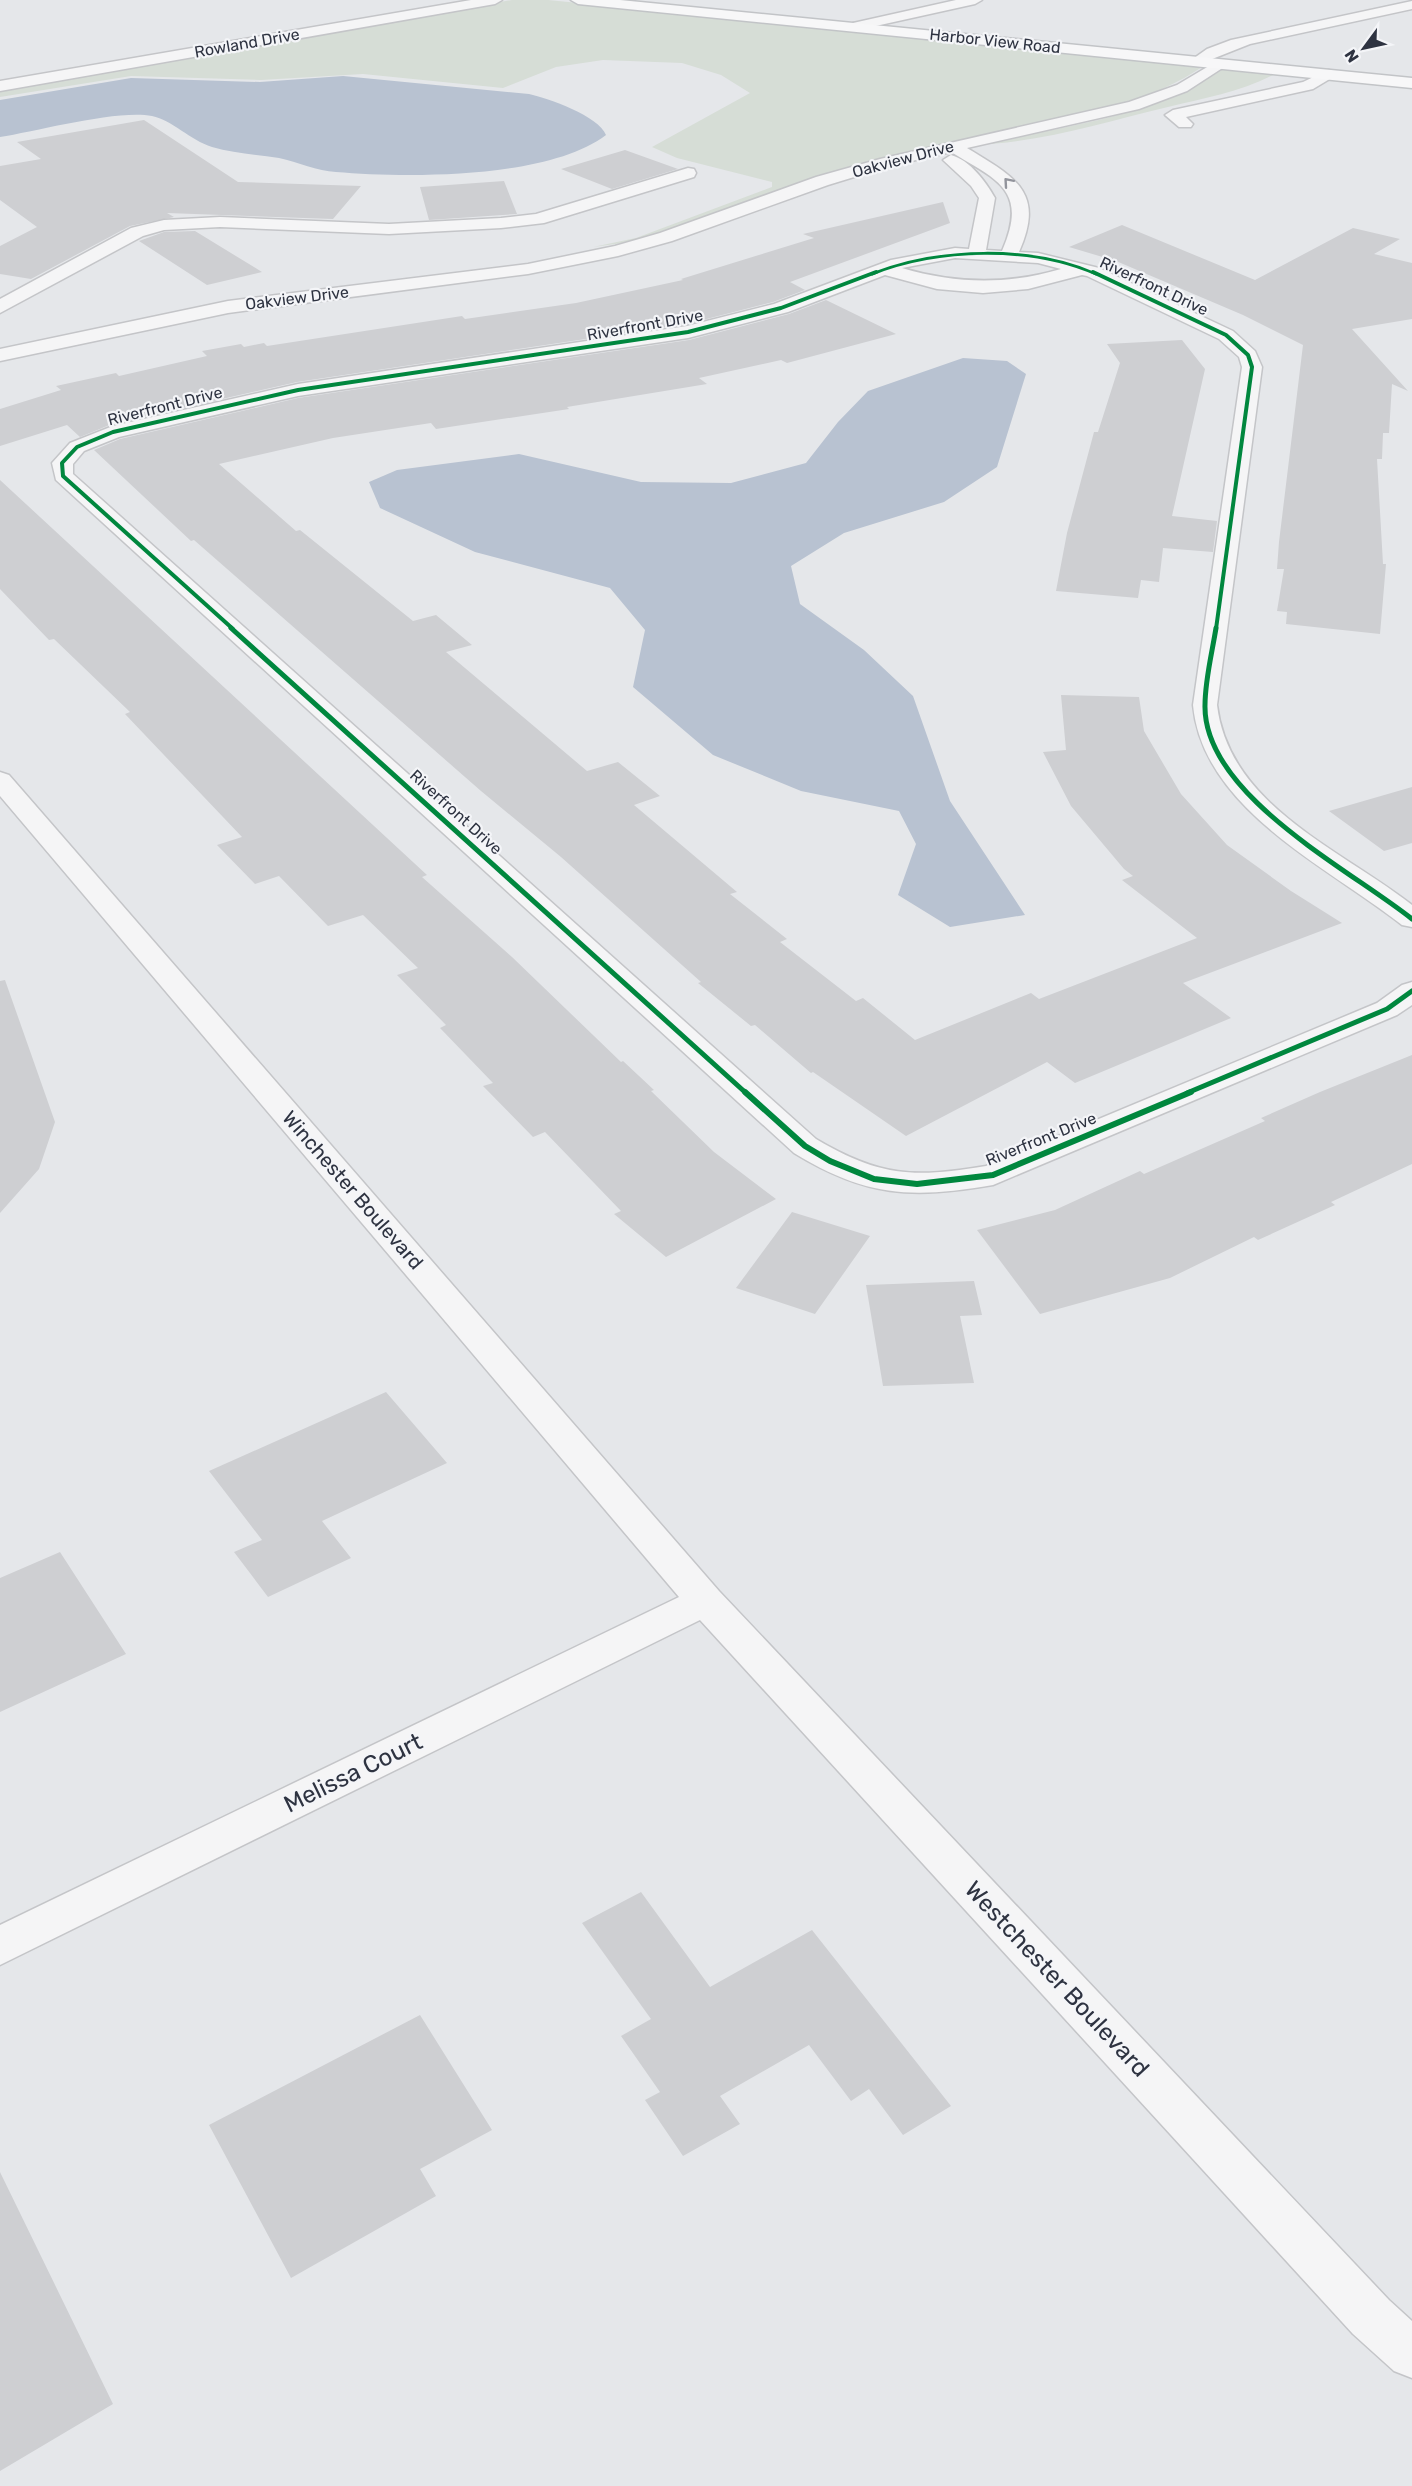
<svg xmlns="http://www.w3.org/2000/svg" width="1412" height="2486" font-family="Rubik,sans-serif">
	<rect width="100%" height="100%" fill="#e5e7ea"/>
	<!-- green -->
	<path fill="#d6ddd6" d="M512,0H548L1205,65C1122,123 997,126 900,154C878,160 855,164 834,172C775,192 716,213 657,234L630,242L593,247L636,238L772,187V182L677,158L652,147L750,93L721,75L682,63L603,60L556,67L503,88L363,74L261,80L131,76L0,97V89Z
		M1226,67L1273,75C1240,92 1204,98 1168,107C1105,122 1039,143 974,145C1060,127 1153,118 1226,67Z"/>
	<!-- water -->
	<path fill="#b8c2d1" d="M343,76L529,94C548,98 599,116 606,135C548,179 408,178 336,172C317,171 298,162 279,158C257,155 233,153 212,147C190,140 172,120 152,116C119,109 37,131 0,137V100L131,78L260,82Z
		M963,358L1007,361L1026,374L997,467L944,502L844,533L791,566L800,604L864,650L913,696L950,801L1025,915L950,927L898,895L916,844L899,811L801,791L713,755L633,687L645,630L610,588L475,552L380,508L369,482L397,470L519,454L641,482L731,483L806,463L838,422L868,391Z"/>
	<!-- building -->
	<path fill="#cecfd2" d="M144,120L238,182L361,186L333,219L167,213L174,217L130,226L31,279L0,274V246L37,227L0,200V166L41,159L17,142Z
		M625,150L678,169L612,189L561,169Z
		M504,181L517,214L429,220L420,187Z
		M943,202L950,223L790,282L805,290L773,302L687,324L297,382L112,424L80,437L67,425L0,446V409L61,390L56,386L116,373L119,376L207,356L202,351L241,344L244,347L264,343L267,346L462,316L465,319L576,303L683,280L681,279L814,238L803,234Z
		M1122,225L1255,280L1353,228L1400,239L1374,254L1412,263V319L1352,329L1408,391L1392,384L1389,433H1383L1382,459H1377L1383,564H1386L1380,634L1286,624L1287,612L1277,611L1284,569H1277L1279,542L1303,345L1243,315L1116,261L1069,247Z
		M195,231L262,272L207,285L139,241L164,232Z
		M826,300L896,334L787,363L781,360L699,378L707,384L567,407L569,409L436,429L431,423L333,438L219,464L296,531L300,530L413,621L436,615L472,645L446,652L587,771L618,762L660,796L634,805L737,892L730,894L787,939L780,942L856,1001L863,998L915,1040L1031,993L1039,999L1197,938L1122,880L1133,876L1124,869L1071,806L1043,752L1066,750L1061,695L1139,697L1144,731L1181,794L1227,845L1291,891L1342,923L1183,983L1231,1018L1075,1083L1047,1062L906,1136L813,1072L811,1073L755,1025L751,1026L698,983L701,982L561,857L481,791L194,540L191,541L94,450L120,439L298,398L689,340L789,314Z
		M1182,340L1205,369L1172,516L1217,521L1213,552L1163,548L1159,582L1141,580L1138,598L1056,591L1067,533L1094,432H1098L1120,363L1107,344Z
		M0,480L427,875L422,877L512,957L621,1062L623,1061L654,1090L651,1091L714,1152L776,1199L666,1257L614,1214L621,1211L545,1132L533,1137L483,1086L493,1083L440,1028L446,1025L397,975L418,968L363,915L328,926L279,876L255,884L217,845L242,837L125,714L130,712L54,639L49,640L0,589Z
		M1412,787V843L1384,851L1329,811Z
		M5,980L55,1122L39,1169L0,1213V981Z
		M1412,1055V1164L1331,1202L1335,1205L1258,1240L1254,1237L1170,1278L1040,1314L977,1230L1055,1210L1140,1171L1144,1174L1265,1121L1261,1118L1320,1092Z
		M792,1212L870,1236L815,1314L736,1288Z
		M974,1281L982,1315L960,1316L974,1383L883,1386L866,1285Z
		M386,1392L447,1463L322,1521L351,1558L268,1597L234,1552L262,1540L209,1471Z
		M60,1552L126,1654L0,1712V1578Z
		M641,1892L710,1987L812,1930L951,2106L903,2135L869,2089L851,2101L809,2045L720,2096L740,2124L683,2156L645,2100L660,2092L621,2036L651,2019L582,1923Z
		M420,2015L492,2130L420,2169L436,2196L291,2278L209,2125Z
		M0,2172L113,2404L0,2471Z"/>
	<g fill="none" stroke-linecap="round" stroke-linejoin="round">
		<defs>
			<path id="minor" d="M471,0H502L495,4L0,91V81Z
				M956,0H982L975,4L853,31L846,27L853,23Z
				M1412,1V9L1250,44L1197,65L1190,61L1207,49L1231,40Z
				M1219,60L1226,64L1224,67L1187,91L1139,109L967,148C1014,177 1046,191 1019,252L1038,253L1099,268L1233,331L1255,351L1262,367L1217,705C1229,806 1342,850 1412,905V927L1402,925C1329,867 1203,810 1193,705L1242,367L1239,357L1219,339L1087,276L1082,275L1028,289L983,293L937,289L885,275L788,312L688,338L298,396L119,437L84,451L73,464V474L816,1139C880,1177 914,1178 986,1166L1377,1003L1402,985L1412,982V1005L1397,1015L993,1185C911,1199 866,1197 794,1153L56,480L52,463L70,443L113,426L298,384L687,326L774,304L891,260L955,248L969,249L979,198L971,186L943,160L951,155C970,160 986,182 995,198L986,250L1002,251C1029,190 997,180 951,152L890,166L828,185L672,241L618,256L528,274L228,313L0,361V349L228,301L528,264L615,246L660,233L816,177L880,159L1129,102L1177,85ZM955,258L1038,263L1061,269C1007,285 956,284 902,268Z
				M1328,70L1333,71L1335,74L1333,77L1313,89L1186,117L1193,124L1191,127H1179L1165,115L1173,110L1303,82Z
				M688,168L694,169L696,173L694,177L544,223L501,228L389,234L220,227L164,230L143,236L0,313V299L131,228L164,220L220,217L389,224L501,218L536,214Z
				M0,772L9,775L719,1591L1389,2300L1412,2321V2378L1394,2371L1353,2334L700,1620L0,1965V1925L679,1597L0,796Z"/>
			<path id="major" d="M571,0H620L1412,78V88L578,4Z"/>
		</defs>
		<!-- minor casing -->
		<use href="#minor" stroke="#c4c5c8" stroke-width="3"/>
		<!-- major casing -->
		<use href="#major" stroke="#c2c4c7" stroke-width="3"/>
		<!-- minor -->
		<use href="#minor" fill="#f5f5f6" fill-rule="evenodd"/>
		<!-- major -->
		<use href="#major" fill="#f7f7f8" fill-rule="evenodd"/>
		<defs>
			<path id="cycleway-far3" d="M872,274C938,248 1030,245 1096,274"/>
			<path id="cycleway-far2" d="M1093,272L1226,335L1248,355L1252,367L1216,629
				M233,629L63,476L62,463L77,447L113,432L298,390L688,332L781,308L876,272"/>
			<path id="cycleway-far1" d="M231,628L746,1093
				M1216,628C1212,653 1205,680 1205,705C1203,795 1351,870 1412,919
				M1187,1093L1387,1009L1412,991"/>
			<path id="cycleway" d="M745,1092L805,1146L830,1161L874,1179L917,1184L993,1175L1191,1092"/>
		</defs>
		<!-- cycleway-far3 casing -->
		<use href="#cycleway-far3" stroke="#f4f5f8" stroke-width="4.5"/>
		<!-- cycleway-far2 casing -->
		<use href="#cycleway-far2" stroke="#f4f5f8" stroke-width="6"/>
		<!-- cycleway-far1 casing -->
		<use href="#cycleway-far1" stroke="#f4f5f8" stroke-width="8"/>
		<!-- cycleway casing -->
		<use href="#cycleway" stroke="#f4f5f8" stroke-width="10"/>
		<!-- cycleway-far3 -->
		<use href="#cycleway-far3" stroke="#00873e" stroke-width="3"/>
		<!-- cycleway-far2 -->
		<use href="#cycleway-far2" stroke="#00873e" stroke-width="4"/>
		<!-- cycleway-far1 -->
		<use href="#cycleway-far1" stroke="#00873e" stroke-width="5"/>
		<!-- cycleway -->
		<use href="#cycleway" stroke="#00873e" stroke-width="6"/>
	</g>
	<!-- one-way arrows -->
	<defs><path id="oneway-chevron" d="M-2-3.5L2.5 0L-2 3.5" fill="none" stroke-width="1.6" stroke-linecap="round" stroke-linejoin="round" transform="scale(1.5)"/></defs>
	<use stroke="#92949c" href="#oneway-chevron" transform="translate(1008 182) rotate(-131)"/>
	<g text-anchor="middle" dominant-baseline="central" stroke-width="4.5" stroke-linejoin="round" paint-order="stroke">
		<!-- far-street labels -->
		<g font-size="16" fill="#2e3341" stroke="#f4f5f8">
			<text transform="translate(995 41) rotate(6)">Harbor View Road</text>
			<text transform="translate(247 43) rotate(-10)">Rowland Drive</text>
			<text transform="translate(903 159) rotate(-15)">Oakview Drive</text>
			<text transform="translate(1154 286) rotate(25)">Riverfront Drive</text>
			<text transform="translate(297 298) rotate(-7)">Oakview Drive</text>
			<text transform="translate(645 325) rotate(-10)">Riverfront Drive</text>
			<text transform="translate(165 406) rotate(-14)">Riverfront Drive</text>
			<text transform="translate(456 812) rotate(42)">Riverfront Drive</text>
			<text transform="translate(1041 1139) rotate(-22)">Riverfront Drive</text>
		</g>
		<!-- street labels -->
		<g font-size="20" fill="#2e3341" stroke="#f4f5f8">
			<text transform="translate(353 1190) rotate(49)">Winchester Boulevard</text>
		</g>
		<!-- near-street labels -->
		<g font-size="24" fill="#2e3341" stroke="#f4f5f8">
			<text transform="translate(353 1773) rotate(-26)">Melissa Court</text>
			<text transform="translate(1057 1979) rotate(47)">Westchester Boulevard</text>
		</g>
	</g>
	<!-- north arrow -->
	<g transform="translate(1364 48) rotate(237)" stroke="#f4f5f8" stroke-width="4.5" paint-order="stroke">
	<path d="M0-4.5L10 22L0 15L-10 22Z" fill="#2e3341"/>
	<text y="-9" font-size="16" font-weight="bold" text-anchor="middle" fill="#2e3341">N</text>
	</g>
</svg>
